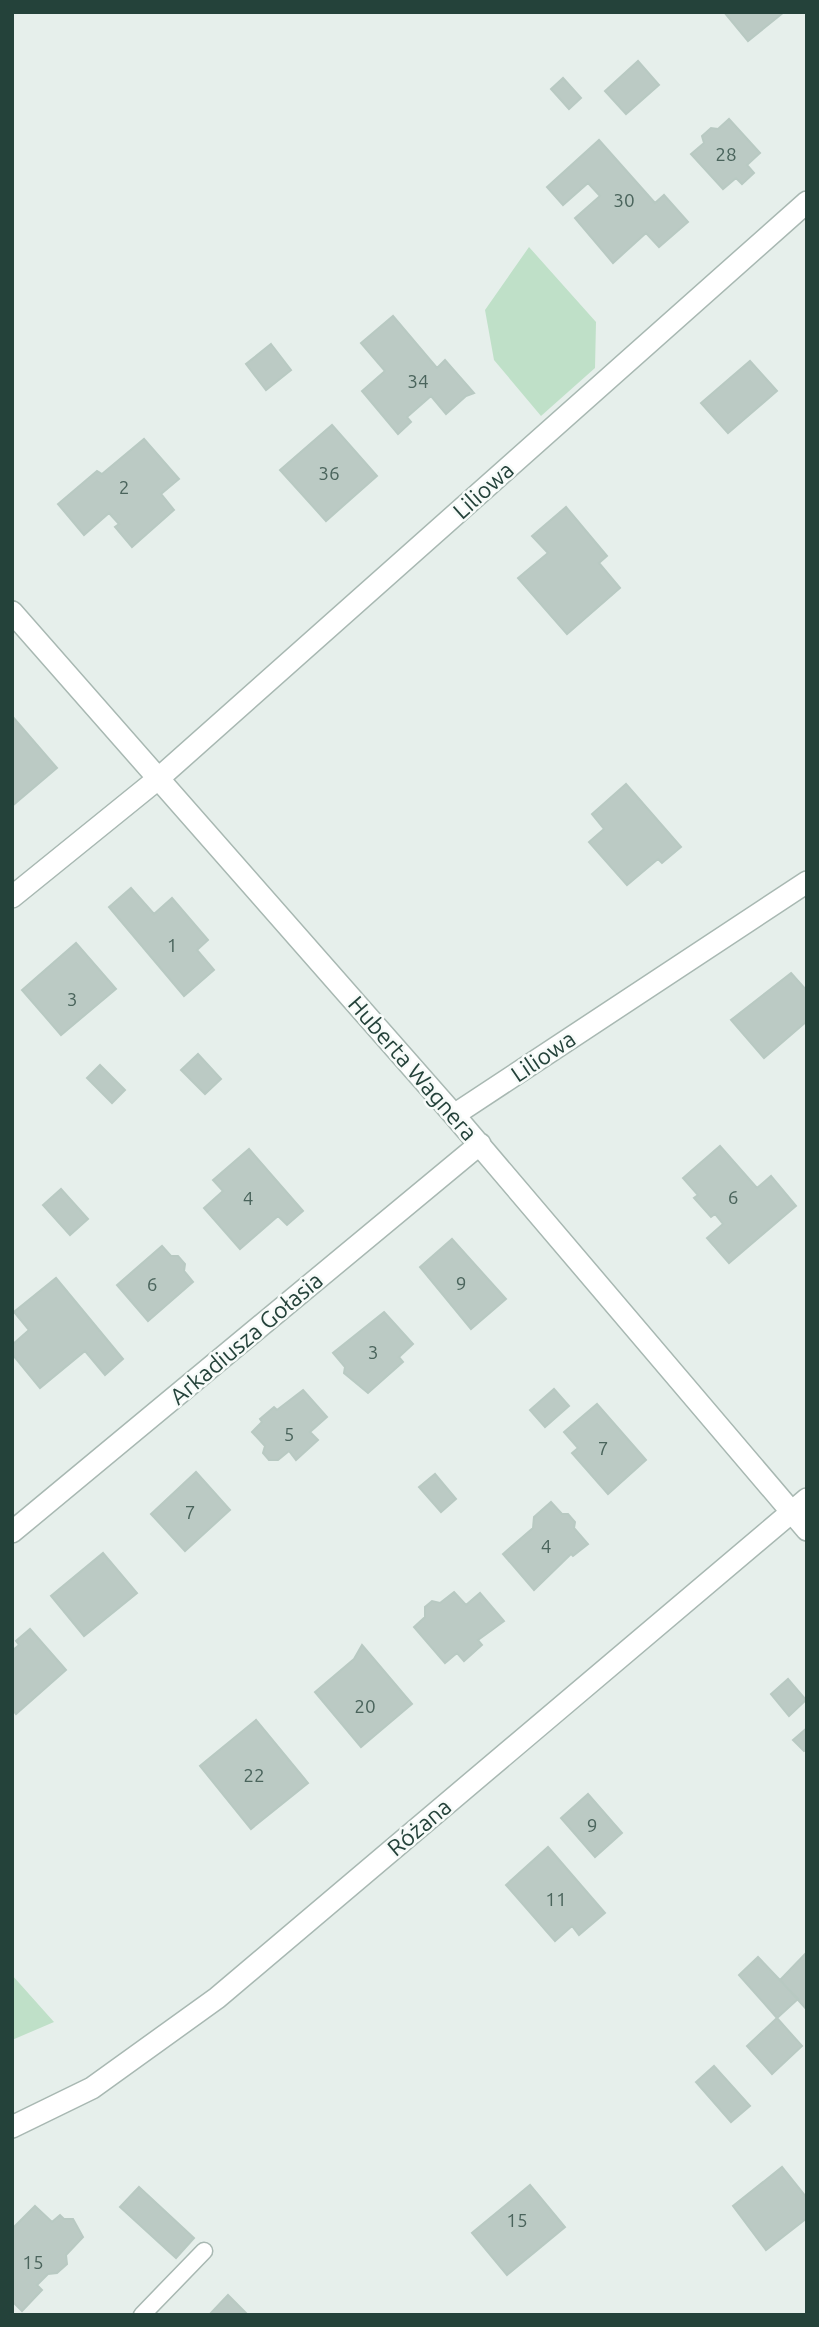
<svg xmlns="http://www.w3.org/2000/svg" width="819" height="2327" font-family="Ubuntu,sans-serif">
	<rect width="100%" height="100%" fill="#e6efeb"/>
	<!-- green -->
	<path fill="#bfe0c8" d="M529,247L596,322L595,368L541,416L494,360L485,310Z
		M12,1975L54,2022L12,2040Z"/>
	<!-- building -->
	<path fill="#bbcac4" stroke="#b8c9c2" stroke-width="2" d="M724,12H784L748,41Z
		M638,61L659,85L626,114L605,91Z
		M563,78L581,98L569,109L551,89Z
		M729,119L760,153L747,165L754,173L742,184L736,178L723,189L691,154L704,143L702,136L711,128L718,129Z
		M599,140L655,203L664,195L688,222L659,247L646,233L613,263L575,218L600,196L588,183L563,205L547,187Z
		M393,316L437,368L445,360L474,393L466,396L446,414L431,396L407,417L411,422L398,434L362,391L385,371L361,343Z
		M271,344L291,370L266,390L246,364Z
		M750,361L777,391L728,433L701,403Z
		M332,425L377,476L326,521L280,470Z
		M144,439L179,479L161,494L174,510L132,547L115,527L119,524L109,513L84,535L58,504L97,471L102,474Z
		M566,507L607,556L599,563L620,588L567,634L518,578L548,553L532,536Z
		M12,716L57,768L12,806Z
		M626,784L681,847L662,863L658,859L627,885L589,842L604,829L592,814Z
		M131,888L154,914L172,898L208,940L197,950L214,970L184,996L109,907Z
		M76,943L116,989L61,1035L22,990Z
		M791,973L807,991V1021L764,1058L731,1020Z
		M198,1054L221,1079L205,1094L181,1070Z
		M100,1065L125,1090L112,1103L87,1078Z
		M720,1146L757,1188L771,1176L796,1206L729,1263L707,1238L723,1224L715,1214L711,1217L694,1198L698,1195L683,1178Z
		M249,1149L303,1211L287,1225L278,1216L240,1249L204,1208L223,1191L213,1180Z
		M61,1189L88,1219L70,1235L43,1205Z
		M452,1239L506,1299L471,1329L420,1267Z
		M162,1246L171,1256H178L185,1264L184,1271L193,1282L148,1321L117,1285Z
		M56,1278L123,1359L105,1375L85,1351L40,1388L12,1354V1345L29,1330L14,1312Z
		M384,1312L413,1344L399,1357L403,1362L368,1393L344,1373L345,1367L333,1353Z
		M554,1389L569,1406L545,1427L530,1410Z
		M303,1390L327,1417L310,1432L318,1440L296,1460L289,1451L278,1460H269L263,1453L265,1446L252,1432L262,1422L260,1419L274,1407L277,1410Z
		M597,1404L646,1460L608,1494L572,1453L578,1448L564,1432Z
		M196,1472L230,1510L185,1551L151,1514Z
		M435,1474L456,1499L441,1512L419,1487Z
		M551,1502L562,1514H568L575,1522L574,1528L588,1544L573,1556L571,1554L534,1590L503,1554L533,1528L534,1517Z
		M103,1553L137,1593L84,1636L51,1596Z
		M454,1592L466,1605L480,1593L504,1621L478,1640L482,1645L464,1661L457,1653L445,1663L414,1627L425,1617V1607L432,1601L440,1603Z
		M30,1629L66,1670L16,1714L12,1709V1651L19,1645L16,1641Z
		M362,1645L412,1704L361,1747L315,1692L354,1659Z
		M788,1679L806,1700L789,1716L771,1694Z
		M256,1720L308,1783L251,1829L200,1766Z
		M807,1728V1749L804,1751L793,1740Z
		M588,1794L622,1833L595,1857L561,1818Z
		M548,1847L605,1913L579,1935L572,1926L555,1941L506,1885Z
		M807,1952V2010L780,1980Z
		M758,1957L798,1999L777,2018L739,1975Z
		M777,2018L802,2046L772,2074L747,2046Z
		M714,2066L750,2106L731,2122L696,2082Z
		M782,2167L807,2198V2218L766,2250L733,2206Z
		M530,2185L565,2227L507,2275L472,2233Z
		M139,2187L194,2238L176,2258L120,2207Z
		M35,2206L52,2222L60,2215L64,2219H73L83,2237L66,2255L67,2264L57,2273L48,2274L37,2285L42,2290L22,2311L12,2301V2229Z
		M228,2295L248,2315H209Z"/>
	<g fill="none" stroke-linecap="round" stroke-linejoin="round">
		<defs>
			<path id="service" d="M142,2315L204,2251"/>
			<path id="minor" d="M12,612L454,1115L807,1530
				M12,897L159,778L807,202
				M454,1115L807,882
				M12,1532L480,1144
				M12,2127L92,2088L217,1998L807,1499"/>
		</defs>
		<!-- service casing -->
		<use href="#service" stroke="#a8b8b2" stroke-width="19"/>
		<!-- minor casing -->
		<use href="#minor" stroke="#a8b8b2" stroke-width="24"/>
		<!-- service -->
		<use href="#service" stroke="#fff" stroke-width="16"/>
		<!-- minor -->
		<use href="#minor" stroke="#fff" stroke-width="21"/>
	</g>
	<g text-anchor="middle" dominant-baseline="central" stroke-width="5" stroke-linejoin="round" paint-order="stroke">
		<!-- number labels -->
		<g font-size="19" fill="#4a645c">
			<text x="726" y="154">28</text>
			<text x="624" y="200">30</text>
			<text x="418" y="381">34</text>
			<text x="329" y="473">36</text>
			<text x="124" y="487">2</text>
			<text x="172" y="945">1</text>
			<text x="72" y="999">3</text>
			<text x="733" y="1197">6</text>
			<text x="248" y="1198">4</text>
			<text x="461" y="1283">9</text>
			<text x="152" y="1284">6</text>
			<text x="373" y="1352">3</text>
			<text x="289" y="1434">5</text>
			<text x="603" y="1448">7</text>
			<text x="190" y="1512">7</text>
			<text x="546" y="1546">4</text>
			<text x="365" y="1706">20</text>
			<text x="254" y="1775">22</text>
			<text x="592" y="1825">9</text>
			<text x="556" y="1899">11</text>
			<text x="517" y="2220">15</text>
			<text x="33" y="2262">15</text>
		</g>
		<!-- street labels -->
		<g font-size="23" fill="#24423a" stroke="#f7fbf9">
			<text transform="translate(483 490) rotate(-42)">Liliowa</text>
			<text transform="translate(543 1056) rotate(-34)">Liliowa</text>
			<text transform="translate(413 1068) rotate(49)">Huberta Wagnera</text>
			<text transform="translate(246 1338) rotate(-40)">Arkadiusza Gołasia</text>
			<text transform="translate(419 1827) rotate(-40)">Różana</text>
		</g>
	</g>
	<!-- border -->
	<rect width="819" height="2327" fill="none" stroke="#24423a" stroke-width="28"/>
</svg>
